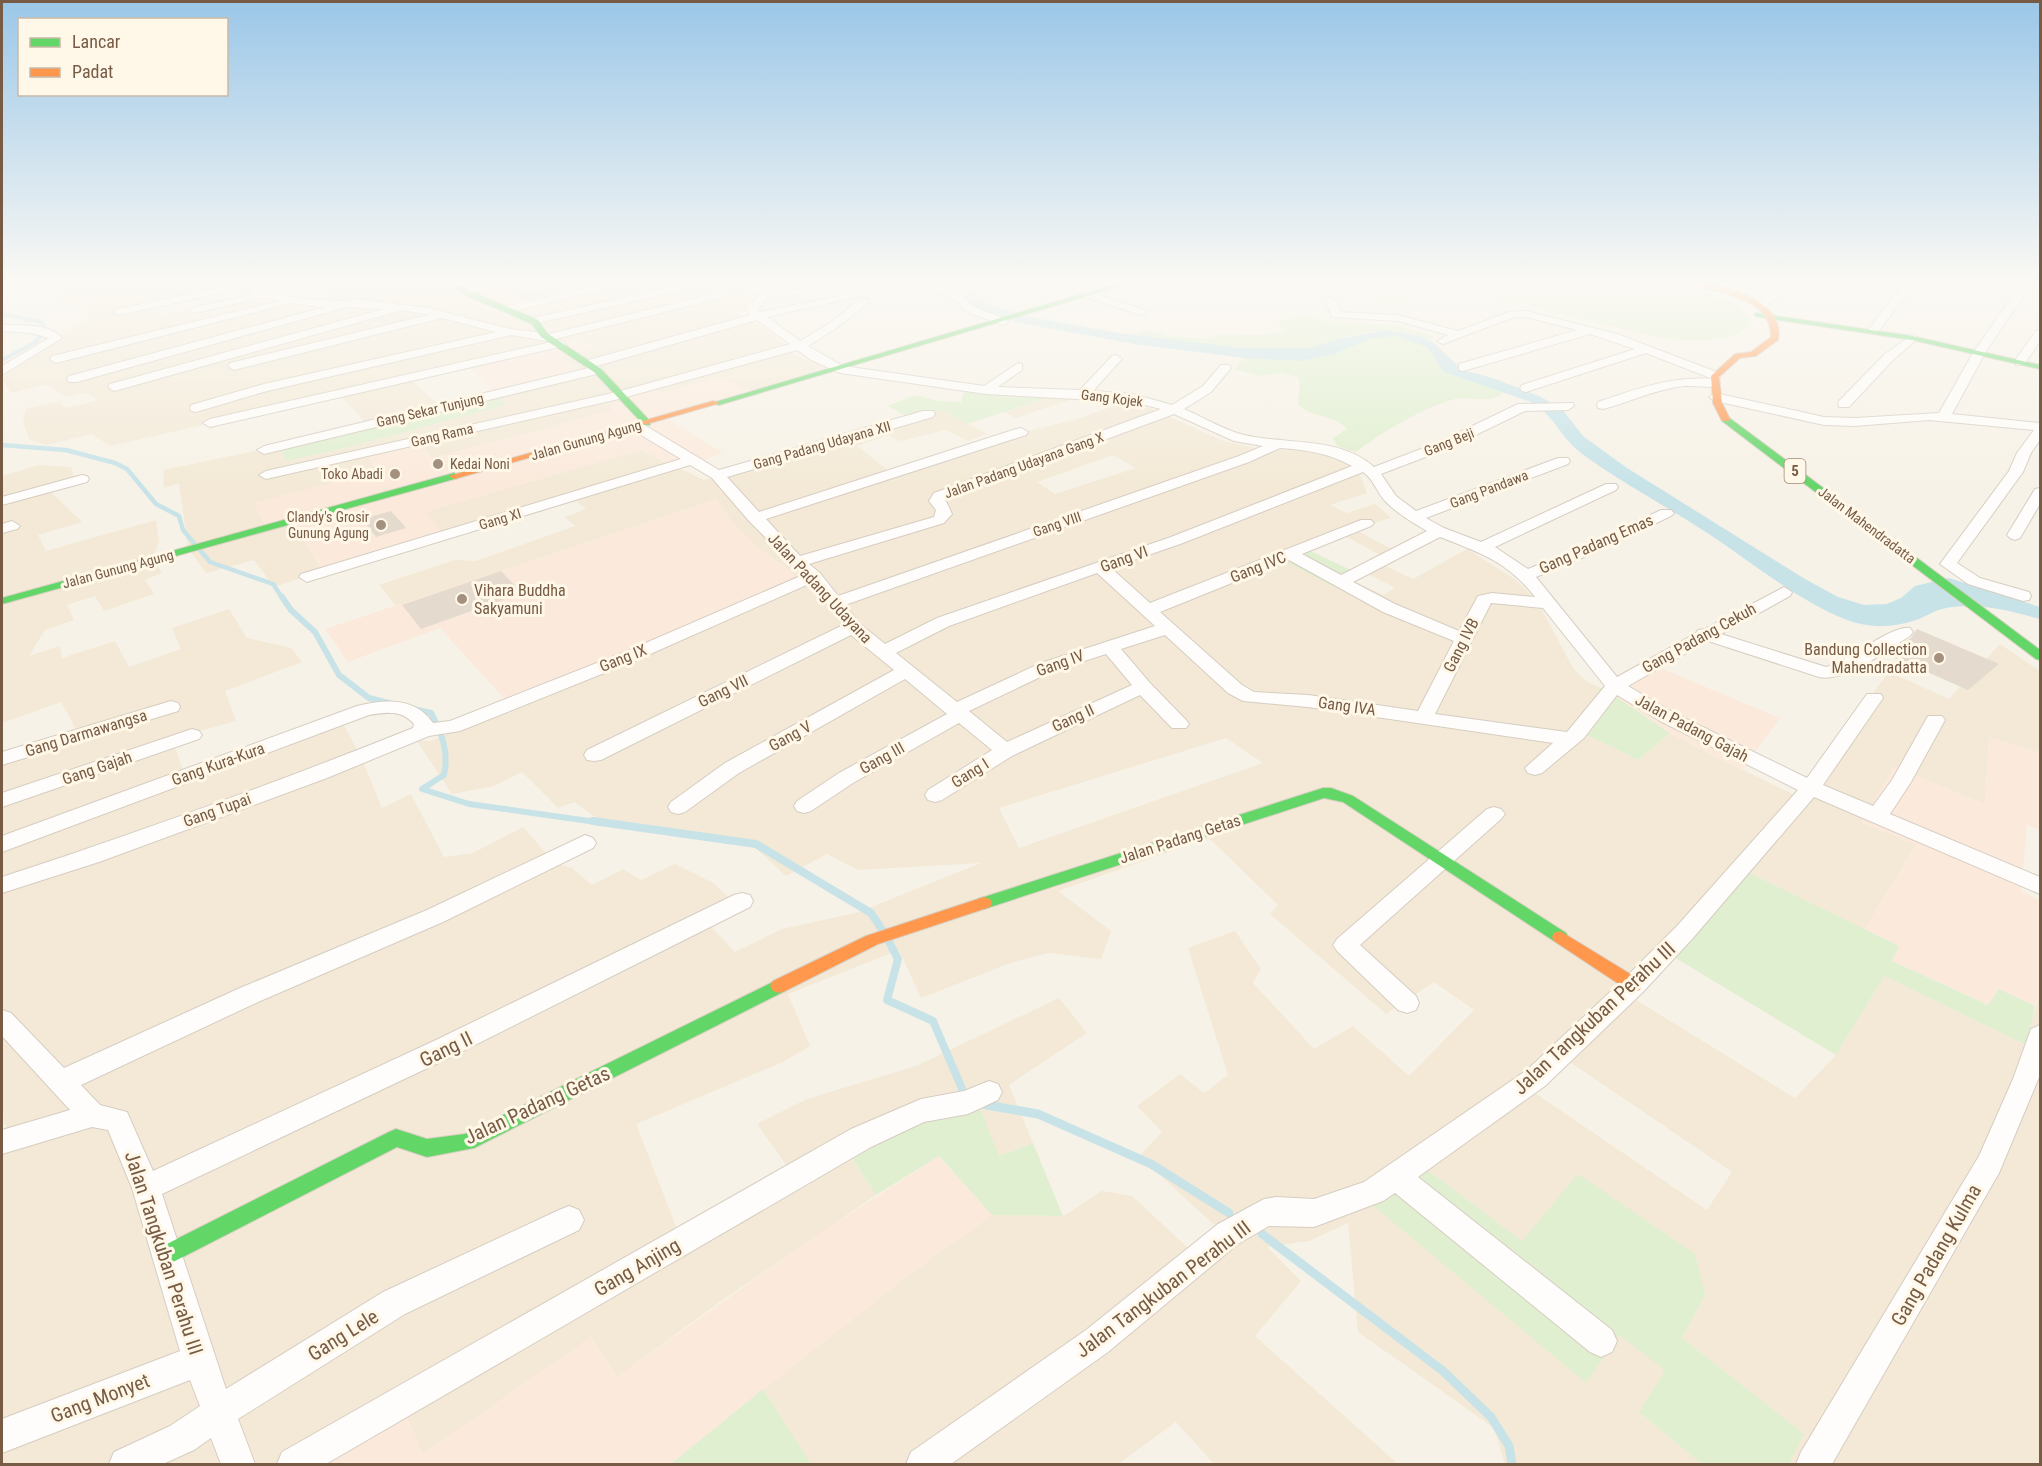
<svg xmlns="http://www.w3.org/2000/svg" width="2042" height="1466" font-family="'Roboto Condensed',sans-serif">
	<rect width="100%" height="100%" fill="#f7f2e7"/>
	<!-- residential -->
	<path fill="#f3e9d6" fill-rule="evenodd" d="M24,281H229L237,286L157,302L161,315L248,296L262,301L278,303L356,304L319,295L325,290L349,281H435L438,283L495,281L453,292L467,301L505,316L515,281H802L750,295L753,300L741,309L739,314L771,333L789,347L792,354L829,370L751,393L722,377L661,393L599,396L614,410L432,458L365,452L377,471L255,503L292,520L322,571L274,587L254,560L206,573L188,548L179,483L164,488L163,470L279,446L286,461L341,449L505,405L496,393L561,357L595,347L547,348L410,379L440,406L367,425L340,394L110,446L92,434L45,445L29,439L23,422L26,409L59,401L66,408L98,400L87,392L66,397L47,384L11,393L2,379L43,346L90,317L87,309L93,300L55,304L59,290L17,295Z
		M1050,397L1073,399L1015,418L1005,412Z
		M1125,402L1147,407L1224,441L1256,448L1315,452L1349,464L1359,472L1367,493L1330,505L1347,513L1375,504L1391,518L1354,529L1397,552L1386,558L1341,534L1304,548L1359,584L1384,595L1395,588L1360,570L1377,562L1413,579L1467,549L1516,580L1538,603L1573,668L1586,681L1599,687L1598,695L1574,728L1638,760L1670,733L1712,755L1807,801L1870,697L1889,672L1949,699L2000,644L2040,671V753L1989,737L1985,804L1916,845L1864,930L1739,868L1625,993L1795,1098L1836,1055L1884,976L2026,1045L2040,991V1051L2026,1045L2017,1064L2040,1078V1464H1789L1803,1434L1682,1338L1705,1295L1522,1242L1421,1165L1586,1382L1619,1334L1666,1370L1639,1412L1702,1464H1505L1494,1428L1358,1332L1348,1223L1309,1241L1267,1247L1301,1281L1255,1336L1398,1464H1214L1176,1422L1118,1464H811L763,1389L914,1271L992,1215L1063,1216L1102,1191L1132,1196L1202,1261L1224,1246H1237L1139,1156L1162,1132L1137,1106L1180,1074L1204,1093L1228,1075L1188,948L1235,931L1261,969L1253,983L1314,1049L1353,1026L1409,1076L1474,1010L1434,982L1386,1014L1270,914L1278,905L1209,838L1058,891L1111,931L1101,959L1049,953L1013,962L921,998L899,950L788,994L810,1046L783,1062L636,1124L679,1234L794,1176L757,1124L807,1099L916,1066L1059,998L1087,1033L1009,1085L1033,1143L999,1156L846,1150L876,1195L724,1299L617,1377L591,1337L423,1454L399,1400L293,1464H2V1145L11,1142L2,1115V759L80,736L61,702L2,723V476L39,465L71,467L75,481L49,490L82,522L38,535L46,551L156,520L159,542L152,558L162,573L145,580L154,594L104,611L95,596L67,605L74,620L45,630L29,656L60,646L62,658L115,641L129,667L181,649L172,628L229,609L247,638L291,648L302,662L225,691L236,721L172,739L186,779L341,720L361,757L382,808L411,794L444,857L473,853L523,827L555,863L572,868L592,885L623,869L641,880L675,864L713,883L731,900L702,917L735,952L782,929L859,912L981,863L858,870L827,854L786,876L747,840L597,818L574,802L558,808L522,772L494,786L452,794L417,741H431L510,705L759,548L734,525L716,499L396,606L379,585L455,560L476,561L575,526L565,517L586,509L576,501L511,521L443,535L425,512L641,450L704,480L943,410L987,434L968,441L946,430L900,441L888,435L857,446L894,475L997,439L1080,418ZM1113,455L1136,468L1055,494L1037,482ZM1226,738L1263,763L1019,848L999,808ZM1564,1058L1732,1172L1707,1210L1532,1091Z"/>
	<!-- commercial -->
	<path fill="#fbeadc" d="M495,281H515L526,288L506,293L545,298L553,305L505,316L467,301L452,292Z
		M581,338L595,348L561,357L581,371L496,393L465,364L547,348Z
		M722,377L751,393L667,419L723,453L677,469L641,450L426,512L443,535L322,571L292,520L266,527L254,503L376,471L365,451L420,438L432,458L613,410L599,396L645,383L662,393Z
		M716,499L734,525L759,548L791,571L800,584L510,705L440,628L348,662L325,629Z
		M1653,665L1780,718L1742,770L1670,733L1609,692Z
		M1989,737L2040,753V830L2027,825L2021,891L2040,900V991L2035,1006L1999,989L1989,1005L1892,961L1899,946L1864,930L1916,845L1862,823L1894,766L1985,804Z
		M939,1156L992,1215L914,1271L670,1464H293L400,1400L423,1454L591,1337L617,1377L811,1239Z"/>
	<!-- industrial -->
	<path fill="#eae2d8" d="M387,309L428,317L396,327L361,318Z"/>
	<!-- green -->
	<path fill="#e0efd0" d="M1355,281H1411L1433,288L1397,304L1340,288Z
		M1429,281H1661C1685,287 1745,295 1752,323C1731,346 1687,340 1659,338Z
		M1308,317L1334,322L1394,325L1436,337L1429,340C1398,326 1370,330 1339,339C1326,343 1314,348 1299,349C1246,351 1192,344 1139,336V333L1147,330L1167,336L1206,339L1221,334L1257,335L1283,332V330L1278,326L1281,320Z
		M1396,336L1428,348L1445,372L1504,392C1490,406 1468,395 1455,399C1420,409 1384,431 1356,452L1337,446L1333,438L1347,429C1333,413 1310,419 1298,404L1300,381L1298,377L1281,373L1260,376L1235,369L1244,358L1300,361L1335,354L1370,339Z
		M964,391L990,395L1011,391L1050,397L967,424L943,410L911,419L888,406L915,395L939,401L961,402Z
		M496,393L506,405L341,449L286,461L279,446Z
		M1304,548L1355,572L1330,585L1279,558Z
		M1599,687L1609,692L1670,733L1638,760L1573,728L1598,695Z
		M1739,868L1899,946L1892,961L1988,1005L1999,989L2035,1006L2027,1045L2040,1051V1078L2017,1065L2026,1045L1884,976L1836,1055L1664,951Z
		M975,1096L999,1156L1033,1143L1063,1216L992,1215L939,1156L876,1195L846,1149Z
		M1421,1165L1522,1241L1578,1174L1695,1254L1705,1295L1682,1338L1804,1434L1789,1464H1702L1639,1412L1665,1370L1619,1335L1586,1383L1371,1204Z
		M763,1389L811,1464H673L672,1463Z"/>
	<!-- water -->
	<path fill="#c7e3e8" d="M982,281H997L974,294L975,298L987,304L1031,317L1118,333L1242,348H1310L1339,339L1387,330L1420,336L1434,343L1462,370L1493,378L1539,396L1555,405L1562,409L1583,436L1627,468L1805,579L1838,597L1864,605L1887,604L1901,598L1915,586L1949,578L2040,607V619C2009,611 1976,601 1942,609C1932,611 1923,619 1913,621C1891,628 1868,628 1847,620C1795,600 1750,560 1704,531C1663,504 1620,482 1581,453C1561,438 1554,415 1531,402L1444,372L1428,348L1396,336L1370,339L1335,354L1300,361L1244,358L1135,344L1015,322L969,305L962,298Z"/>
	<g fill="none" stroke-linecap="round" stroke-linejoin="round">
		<!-- stream-far4 -->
		<path stroke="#c7e3e8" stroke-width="4" d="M2,314L41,322L46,331L34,343L2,360"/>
		<!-- stream-far3 -->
		<path stroke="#c7e3e8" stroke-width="4.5" d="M2,445L66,450L115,463L127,469L156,504L179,516L183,530L210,562L273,584L283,599"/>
		<!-- stream-far2 -->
		<path stroke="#c7e3e8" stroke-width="6" d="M282,597L291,610L315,632L339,675L369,698L389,703
			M413,709L431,713C442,734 449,751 444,775L422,789L469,804L603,823"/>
		<!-- stream-far1 -->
		<path stroke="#c7e3e8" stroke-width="8" d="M593,821L756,844L871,913L883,931
			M888,940L898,959L887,1000L933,1021L966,1098
			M980,1104L996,1107"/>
		<!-- stream -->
		<path stroke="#c7e3e8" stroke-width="9" d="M987,1105L1038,1114L1151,1164L1229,1213
			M1262,1234L1443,1371L1491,1417L1509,1446L1512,1464"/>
	</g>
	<!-- building -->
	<path fill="#e4dace" d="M511,281H523L547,295L524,300L503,285Z
		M391,511L406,528L376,537L362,519Z
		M501,571L522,593L421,629L402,605Z
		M1917,629L1999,664L1968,690L1886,654L1911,638Z"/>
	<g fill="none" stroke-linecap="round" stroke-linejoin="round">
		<defs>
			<path id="street" d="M70,281H80L76,291L72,292L67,289Z
				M160,281H187L145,290L140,287Z
				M234,281C251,281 263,291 279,295C301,300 324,300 346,301L354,299L428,308L510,329L549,334L721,292L726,295L725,297L547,341L511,335L267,391L196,412L191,411L190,408L191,405L264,384L496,332L442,318L234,370L228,366L230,363L429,315L402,310L118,390L114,391L108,387L110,384L384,309L347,307L77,382H69L67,379L69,376L325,307L291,303L56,363L50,359L52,356L280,301L265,297L195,313L189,310L195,307L255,294L244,288L119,315L113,312L119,309L236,284Z
				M490,281H509L465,294L460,291Z
				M619,281H640L505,313L499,310L505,307Z
				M739,281C752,281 763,284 770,295L758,309L760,312L865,291V295L767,317L800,341L830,323L860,299H868V303L838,327L808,346L843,366L984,386L1018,363L1022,364V370L998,387L1080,390L1112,356L1116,355L1122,359L1093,391L1133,394L1172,405L1203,386L1221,365H1229L1231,368L1211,392L1184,409C1203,417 1224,430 1244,435C1287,445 1339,436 1374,467L1439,442L1518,404L1573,403L1574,406L1568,410L1525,411L1449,448L1381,474L1396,496L1416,511L1558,458H1568L1570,461L1568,464L1426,518L1444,528L1481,542L1606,484H1616L1618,487L1616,490L1495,547L1528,569L1584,546L1661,510H1671L1674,513L1671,516L1596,552L1536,577L1617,677L1695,634L1698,630L1705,629L1784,587L1792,592L1790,596L1721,634L1826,667C1848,661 1893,624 1910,628L1913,632L1910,636C1888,649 1845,683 1819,677L1708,641L1628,686L1674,713L1807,778L1867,694H1881L1883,698L1823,785L1873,806L1892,780L1928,716H1942L1945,720L1911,782L1890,814L2040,877V894L1814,797L1693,938L1643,992L1545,1086L1418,1177L1612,1330L1617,1341L1612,1352L1601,1357L1590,1352L1395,1193L1383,1201L1314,1227L1269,1226L1238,1244L1108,1352L951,1464H906L911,1452L1086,1330L1218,1224L1264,1199L1276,1197L1314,1199L1364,1182L1527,1070L1625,978L1677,926L1798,790L1660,721L1617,695L1584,738L1542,773L1535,775L1528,773L1525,768L1553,743L1308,707L1243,701L1228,693L1165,635L1121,649L1150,683L1186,720L1189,724L1186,728H1172L1140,695L1012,756L942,800L935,802L928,800L925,795L928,790L992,750L959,723L853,783L811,811L804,813L797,811L794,806L797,801L839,773L947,714L905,679L739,773L685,812L678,814L671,812L668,807L671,802L725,763L894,670L851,635L601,760L594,761L587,760L584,755L587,750L843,625L811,583L639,659L460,731L429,736L327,778L99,862L2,893V877C140,832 278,782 413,728L414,724C402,710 386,712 369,715L2,852V836L357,706C385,699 415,697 433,723L450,721L627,651L803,575L749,521L712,478L690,465L313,580L307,582L299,577L301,574L681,459L631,429L629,426L631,423H641L719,470L923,411H933L935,414L933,417L727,477L759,512L1016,429L1021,428L1028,432L1026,435L766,519L800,556L934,517L936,510L929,501L934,493L1161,409L1133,402L986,394L840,373L811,360L797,350L619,399L266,479L259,475L266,471L617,392L790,344L757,320L593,367L589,368L583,364L585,361L750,315L746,309L759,295ZM1174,414L1234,441L1263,446L1239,456L838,596L820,573L809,564L944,523L952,514L945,499ZM1280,448C1307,450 1328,453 1352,466L1171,537L937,618L885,644L859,623L845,605L1249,462ZM1363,472C1374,479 1377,494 1387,503C1398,514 1413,523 1427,531L1341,575L1302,554L1371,526L1374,523L1371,520H1361L1150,603L1111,568L1183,543ZM1440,537C1480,553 1507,561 1535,597L1492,593L1478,596L1459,631L1395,604L1353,582ZM1289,560L1383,612L1454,641L1418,711L1308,695L1254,692L1242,685L1160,612ZM1097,573L1155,626L1041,663L957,702L896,653L949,626ZM1491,603L1543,608L1605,686L1567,732L1435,714ZM1106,654L1132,685L1007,742L969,711L1053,671Z
				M821,281H840L782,298L777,295Z
				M914,281H924L957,292L971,281H983L964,297C974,313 995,311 1009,322L1003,325L967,312L954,298L914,285Z
				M1785,281H1797L1763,308H1755V304Z
				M1906,281H1917L1877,333H1869V329Z
				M680,285L685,288L684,290L533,324L527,321L533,318Z
				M2020,290L2025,293L1985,353L1952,414L2040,423V440L2031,453L2023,472L1957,563L1980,578L2029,592L2031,596L2029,600L2023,601L1968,584L1940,564L2009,471L2017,453L2034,430L1929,420L1855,426L1824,425L1715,401L1709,397L1715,393L1824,417L1855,418L1939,413L1973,353L2016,291Z
				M1090,292L1145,310L1147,312L1141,315L1086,297L1085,295Z
				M1330,297L1335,300L1340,312L1398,315L1458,331L1509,312L1526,311L1617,334L1719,373L1721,376L1715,380L1720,383C1713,390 1695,385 1684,386C1656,389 1630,402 1603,409L1598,408L1597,405L1598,402C1636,389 1672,376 1713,379L1646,353L1526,392L1522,391L1520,388L1522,385L1635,349L1590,334L1463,371L1459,370V364L1577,330L1526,317H1514L1443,344L1437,341L1448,335L1398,321L1332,317L1325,300Z
				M2,325C20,325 49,323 62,338L2,375V366L49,338L31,333L2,331Z
				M2040,330V341L2024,365H2016V359L2036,331Z
				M1912,335L1916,336V340L1893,360L1849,407H1839L1838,404L1839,401L1885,354Z
				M560,340L566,344L564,346L210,427L203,423L210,419Z
				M597,366L601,367V373L264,454L257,450L264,446Z
				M82,475L87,476L89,479L87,482L2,505V497Z
				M2040,488V504L2020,538L2015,540L2010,538L2007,535L2035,489Z
				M12,521L20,526L17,529L2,533V524Z
				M171,701L178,703L180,707L178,711L2,765V752Z
				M192,729L199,731L202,735L199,739L2,807V793Z
				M1494,807L1501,809L1505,814L1501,819L1360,945L1416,996L1419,1003L1416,1010L1407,1013L1398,1010L1337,951L1333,945L1337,939L1487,809Z
				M585,835L593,838L596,843L593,848L443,922L258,1002L81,1085L100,1105L127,1112L153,1171L436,1040L734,895L742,893L750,895L753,901L750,907L455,1055L162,1194L226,1389L383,1292L559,1210L569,1206L579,1210L584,1220L579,1230L405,1314L238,1419L255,1464H221L211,1438L194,1450L163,1464H109L114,1452L170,1426L200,1406L190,1380L2,1453V1419L180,1351L132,1188L108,1130L92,1127L2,1154V1130L70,1110L2,1036V1010L11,1013L64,1068L240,988L427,910Z
				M2040,1025V1075L1999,1173L1832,1464H1796L1801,1452L1979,1156L2013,1079L2031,1029Z
				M989,1081L998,1084L1002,1092L998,1100L968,1114L924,1122L871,1147L326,1464H277L282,1452L851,1129L921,1099L964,1091Z"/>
			<path id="fast" d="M445,281H454L471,291L538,320L547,333L600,368L650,421V425H644L594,372L541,337L532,324L465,295Z
				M1126,281H1138L719,405L712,403Z
				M1755,313L1912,336L2040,365V369L1912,340L1758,317L1754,315Z
				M1722,417H1728L2040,650V660L2036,659L1722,421Z
				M454,473L459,476L458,478L2,604V598Z
				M1323,788H1331L1353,796L1566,933L1568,937L1566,941L1560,943L1554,941L1343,802L1324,798L984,909L978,907L976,903L978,899Z
				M779,979L785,981L788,986L785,991L474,1148L427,1157L397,1147L173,1262L166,1265L159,1262L156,1255L159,1248L389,1132L396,1129L427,1139L465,1134Z"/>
			<path id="slow" d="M1685,281C1714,281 1788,299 1778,340L1756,356L1740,358L1719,377L1722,403L1730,419L1728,421H1722L1713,403L1711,376L1735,354L1751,352L1771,337C1771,294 1714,295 1685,281Z
				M713,401L720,403L458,478L454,479L449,476Z
				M984,897L990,899L992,903L990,907L878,944L785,991L779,993L773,991L770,986L773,981L866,936Z
				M1560,931L1640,980L1642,985L1640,990L1634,992L1628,990L1554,941L1552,937L1554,933Z"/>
		</defs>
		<!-- street casing -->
		<use href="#street" stroke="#d6cdc2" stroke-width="2"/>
		<!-- fast casing -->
		<use href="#fast" stroke="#d8cfc3" stroke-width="2"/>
		<!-- slow casing -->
		<use href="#slow" stroke="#d8cfc3" stroke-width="2"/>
		<!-- street -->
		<use href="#street" fill="#fefdfb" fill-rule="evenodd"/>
		<!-- fast -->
		<use href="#fast" fill="#63d668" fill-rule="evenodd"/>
		<!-- slow -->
		<use href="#slow" fill="#ff974d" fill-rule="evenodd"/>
	</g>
	<!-- sky -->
	<linearGradient id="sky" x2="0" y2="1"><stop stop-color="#9bc7e8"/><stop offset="0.58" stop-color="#fbf9f4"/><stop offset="1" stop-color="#fbf9f4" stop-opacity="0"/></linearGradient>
	<rect width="2042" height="487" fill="url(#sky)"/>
	<!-- markers -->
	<g fill="#a4907e" stroke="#fff8e8" stroke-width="2">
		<circle cx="438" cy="464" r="6"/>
		<circle cx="395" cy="474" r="6"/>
		<circle cx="381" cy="525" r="6"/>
		<circle cx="462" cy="599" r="6"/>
		<circle cx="1939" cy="658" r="6"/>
	</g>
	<g text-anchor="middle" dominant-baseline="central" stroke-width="6" stroke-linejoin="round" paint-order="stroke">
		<!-- far-street labels -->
		<g font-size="14" fill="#775b45" stroke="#fff8e8">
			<text transform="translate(1112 398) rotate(7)">Gang Kojek</text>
			<text transform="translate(430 410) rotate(-13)">Gang Sekar Tunjung</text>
			<text transform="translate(442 435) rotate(-13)">Gang Rama</text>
			<text transform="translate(586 440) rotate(-16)">Jalan Gunung Agung</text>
			<text transform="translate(1449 442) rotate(-22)">Gang Beji</text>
			<text transform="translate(822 445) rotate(-16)">Gang Padang Udayana XII</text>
			<text transform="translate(1024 465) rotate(-20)">Jalan Padang Udayana Gang X</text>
			<text transform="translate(1489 489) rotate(-21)">Gang Pandawa</text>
			<text transform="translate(500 519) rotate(-17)">Gang XI</text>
			<text transform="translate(1057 524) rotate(-19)">Gang VIII</text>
			<text transform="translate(1867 525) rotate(37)">Jalan Mahendradatta</text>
			<text transform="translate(118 569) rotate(-15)">Jalan Gunung Agung</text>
		</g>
		<!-- far-poi labels -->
		<g font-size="14" fill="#775b45" stroke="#fff8e8" text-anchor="end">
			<text x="450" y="464" text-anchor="start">Kedai Noni</text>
			<text x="383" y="474">Toko Abadi</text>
			<text x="369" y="517">Clandy's Grosir<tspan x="369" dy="16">Gunung Agung</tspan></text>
		</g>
		<!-- shield labels -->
		<rect fill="#fff8e8" stroke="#a08a76" stroke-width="1.5" x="1784.5" y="459" width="21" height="24" rx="4.5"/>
		<g font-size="15" font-weight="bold" fill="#775b45">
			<text x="1795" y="471">5</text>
		</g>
		<!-- street labels -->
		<g font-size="16" fill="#775b45" stroke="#fff8e8">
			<text transform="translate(1596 544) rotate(-24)">Gang Padang Emas</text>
			<text transform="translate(1124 559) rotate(-20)">Gang VI</text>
			<text transform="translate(1258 567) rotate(-22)">Gang IVC</text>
			<text transform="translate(820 588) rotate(47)">Jalan Padang Udayana</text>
			<text transform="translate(1699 638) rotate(-29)">Gang Padang Cekuh</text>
			<text transform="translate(1461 645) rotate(-63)">Gang IVB</text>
			<text transform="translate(623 658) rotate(-22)">Gang IX</text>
			<text transform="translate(1060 663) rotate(-20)">Gang IV</text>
			<text transform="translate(723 691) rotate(-26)">Gang VII</text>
			<text transform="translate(1347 706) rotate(8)">Gang IVA</text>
			<text transform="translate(1073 718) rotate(-25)">Gang II</text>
			<text transform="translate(1692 728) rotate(28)">Jalan Padang Gajah</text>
			<text transform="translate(86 733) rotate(-17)">Gang Darmawangsa</text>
			<text transform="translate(790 736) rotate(-29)">Gang V</text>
			<text transform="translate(882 758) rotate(-29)">Gang III</text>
			<text transform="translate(218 764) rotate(-20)">Gang Kura-Kura</text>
			<text transform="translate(97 768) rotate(-19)">Gang Gajah</text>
			<text transform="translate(970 773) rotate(-32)">Gang I</text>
			<text transform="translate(217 810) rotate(-20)">Gang Tupai</text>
			<text transform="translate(1180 839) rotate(-18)">Jalan Padang Getas</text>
		</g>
		<!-- poi labels -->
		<g font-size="16" fill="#775b45" stroke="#fff8e8" text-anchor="start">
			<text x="474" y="590">Vihara Buddha<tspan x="474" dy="18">Sakyamuni</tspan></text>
			<text x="1927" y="649" text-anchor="end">Bandung Collection<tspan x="1927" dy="18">Mahendradatta</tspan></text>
		</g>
		<!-- near-street labels -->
		<g font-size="20" fill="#775b45" stroke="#fff8e8">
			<text transform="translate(1594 1018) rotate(-43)">Jalan Tangkuban Perahu III</text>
			<text transform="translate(446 1049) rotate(-26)">Gang II</text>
			<text transform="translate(537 1105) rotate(-25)">Jalan Padang Getas</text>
			<text transform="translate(164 1253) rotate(72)">Jalan Tangkuban Perahu III</text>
			<text transform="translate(1936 1255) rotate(-60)">Gang Padang Kulma</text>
			<text transform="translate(637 1267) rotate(-30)">Gang Anjing</text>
			<text transform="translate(1163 1289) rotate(-37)">Jalan Tangkuban Perahu III</text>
			<text transform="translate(343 1335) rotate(-32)">Gang Lele</text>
			<text transform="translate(100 1398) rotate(-21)">Gang Monyet</text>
		</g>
	</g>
	<!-- border -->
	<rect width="2042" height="1466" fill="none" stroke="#775b45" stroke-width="6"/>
	<!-- legend -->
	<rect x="18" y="18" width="210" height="78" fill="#fff8e8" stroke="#c9b9a7" stroke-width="1.5"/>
	<rect x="30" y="38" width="30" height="9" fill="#63d668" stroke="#c9b9a7" stroke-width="1.5"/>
	<text x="72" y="48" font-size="18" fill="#775b45">Lancar</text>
	<rect x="30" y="68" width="30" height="9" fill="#ff974d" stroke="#c9b9a7" stroke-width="1.5"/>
	<text x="72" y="78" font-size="18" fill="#775b45">Padat</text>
</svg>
